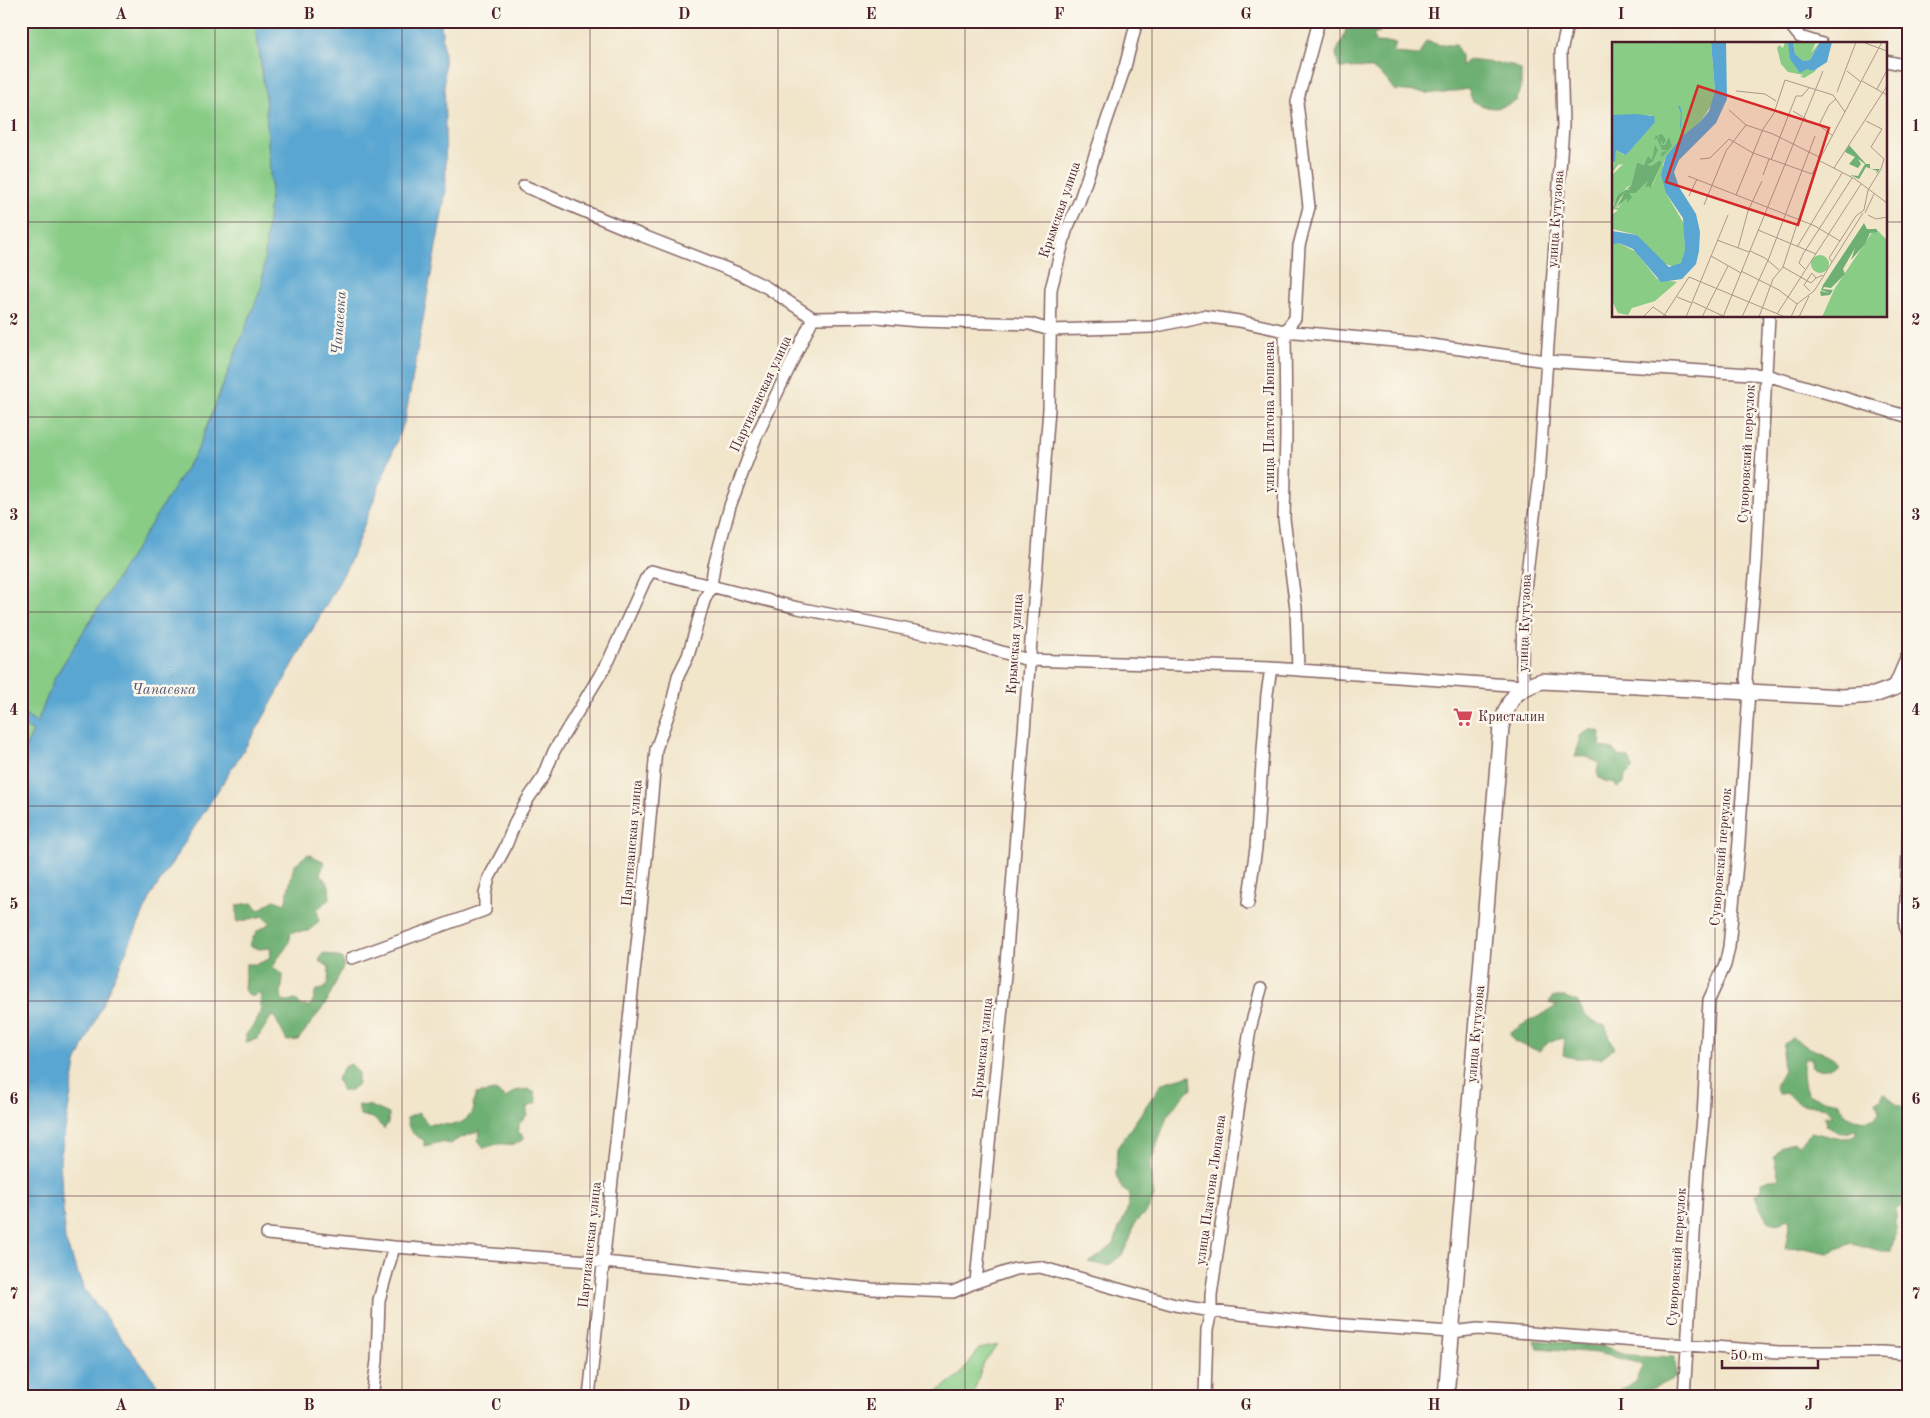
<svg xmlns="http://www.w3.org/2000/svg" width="1930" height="1418" font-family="'Old Standard TT',serif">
	<rect width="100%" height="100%" fill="#fbf7ec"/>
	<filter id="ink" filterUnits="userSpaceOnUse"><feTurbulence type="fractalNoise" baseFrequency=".02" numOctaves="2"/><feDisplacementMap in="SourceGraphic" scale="10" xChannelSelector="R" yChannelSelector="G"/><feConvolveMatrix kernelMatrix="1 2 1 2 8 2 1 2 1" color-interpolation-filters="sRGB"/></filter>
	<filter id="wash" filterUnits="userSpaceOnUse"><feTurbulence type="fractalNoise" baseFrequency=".0096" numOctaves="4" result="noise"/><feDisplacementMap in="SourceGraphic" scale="20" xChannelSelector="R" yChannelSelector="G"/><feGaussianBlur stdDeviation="1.12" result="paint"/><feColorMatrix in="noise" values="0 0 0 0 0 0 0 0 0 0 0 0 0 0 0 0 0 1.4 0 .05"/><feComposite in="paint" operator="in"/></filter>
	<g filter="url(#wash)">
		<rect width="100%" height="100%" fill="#f1e5ca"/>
		<!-- green -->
		<path fill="#88cc86" stroke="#697658" d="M21,21H255L265,94L271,187L262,286L197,451L55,677L37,723L21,713Z
			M21,724L33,732L21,756Z
			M998,1345L984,1362L972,1397H930L960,1375L979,1349Z"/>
		<!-- forest -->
		<path fill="#6eb073" stroke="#5c684f" d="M1348,21H1360L1380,32L1373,34L1375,42L1396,43L1393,53L1419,55L1426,41L1440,45H1456L1461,56V66L1468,60L1512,65L1521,70V85L1516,101C1497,110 1493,110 1473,102L1468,89L1438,94L1394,90C1376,63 1369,68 1339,68L1336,53L1344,37Z
			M1589,729L1601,732L1600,746L1615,751L1619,756L1629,758L1633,768L1625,776L1624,783L1617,788L1614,782H1607L1599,778L1597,772L1599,764C1591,757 1586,756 1575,757C1576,750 1581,743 1580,736Z
			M308,854L325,862L320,874L329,885L330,899L317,909L319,921L309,931L291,932C290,950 278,953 273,968L283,975C283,985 279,994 283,1002L296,1000L301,1006H310L313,1001L316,990L324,989L328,982L329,967L319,961L323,953L342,958L344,965L326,1003L298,1040L287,1041L273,1014L257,1039L246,1042V1034C260,1019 262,1013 260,993L251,997L244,990L246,964H257L269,959L271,948L259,949L249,945L257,931L271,923L263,916L237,922V905L252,903L259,910L274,900L285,904L294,865Z
			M1552,997H1565L1578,1002C1583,1014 1591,1025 1605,1025L1614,1048L1601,1058C1586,1056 1578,1061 1563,1055L1565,1038L1550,1041L1539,1051L1515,1042L1510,1034C1524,1021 1542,1017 1557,1005L1549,1003Z
			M1792,1038C1798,1041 1804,1045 1809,1048C1821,1054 1828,1050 1837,1062C1828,1071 1822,1071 1811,1066L1812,1058H1805C1801,1064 1803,1090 1809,1096L1838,1102L1846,1115C1859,1121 1871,1125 1880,1111L1876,1102L1881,1099L1883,1094L1886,1093C1892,1101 1897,1109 1909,1106V1138L1905,1148L1909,1153V1202L1896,1209V1229L1891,1251H1881L1852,1243L1828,1253L1803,1248L1785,1249L1790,1221L1786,1219C1770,1235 1758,1205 1755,1194L1762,1190V1182L1770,1179H1779L1774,1158L1781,1147L1793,1142L1799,1145L1811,1132C1827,1135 1841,1143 1856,1134V1129C1843,1136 1837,1133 1826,1125L1825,1116H1833L1827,1108L1801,1104L1785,1093L1779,1094L1775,1086L1784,1070L1782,1062L1784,1044Z
			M351,1064L358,1072V1084L349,1091H342L337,1079L344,1067Z
			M1191,1075L1192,1088L1177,1103L1166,1119L1151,1162L1150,1171L1154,1196L1148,1210L1135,1223L1130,1239L1122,1255L1108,1266L1088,1262L1101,1255L1114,1244L1119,1228L1126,1214L1130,1194L1122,1189L1116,1175L1117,1148L1162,1083Z
			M528,1089L535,1093L537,1103L527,1107V1116L519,1124L518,1131L525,1138C511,1148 511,1143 497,1144C493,1145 488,1147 484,1148L478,1140L480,1130C470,1136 460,1136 451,1144L441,1142L424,1146V1140C413,1135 408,1131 407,1118L419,1113L428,1124C451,1123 459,1131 474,1110L473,1103L476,1094L495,1091L506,1098L515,1091Z
			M358,1105L371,1106L389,1114L388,1123L384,1129L373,1118L360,1115Z
			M1534,1340L1606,1347L1629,1355L1675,1357L1676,1377C1665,1385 1648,1387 1640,1397H1618L1620,1391L1636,1380L1643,1364L1597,1353L1538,1348Z"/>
		<!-- water -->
		<path fill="#58a6d1" stroke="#51627e" d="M255,21H441L444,56L446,191L405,420L349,564L257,729L152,894L76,1063L60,1160L65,1240L84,1289L167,1397H21V756L33,732L21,724V713L37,723L55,677L197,451L262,286L271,187L265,94Z"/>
	</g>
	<g filter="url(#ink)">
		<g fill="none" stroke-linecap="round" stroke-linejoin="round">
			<defs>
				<path id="minor" d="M1787,21L1800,37L1822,44
					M1886,61L1909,66
					M524,186L643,236L738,273L766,287L813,318L877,317L918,321L1030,324L1050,330L1152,327L1203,316L1239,321L1285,331L1417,343L1546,361L1766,375L1909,417
					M1298,670L1296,608L1284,519L1286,435L1285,331L1295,318L1299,246L1309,207L1297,102L1319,21
					M1909,827L1905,925L1909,943
					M1248,903L1256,848L1267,694L1271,668
					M352,958L485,910V894L489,878L505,848L516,820L528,799L544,776L554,751L609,660L645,580L651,571L798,608L965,641L1028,660L1271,668L1524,686L1522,666L1523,605L1539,476L1563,126L1561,52L1568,21
					M267,1234L394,1247L604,1262L872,1289L953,1292L976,1282L1015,1269L1040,1267L1175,1305L1211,1311L1330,1324L1451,1332L1478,1329L1779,1352H1882L1909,1354
					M976,1282L1006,964L1049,409L1051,289L1066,231L1079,202L1125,67L1135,28V21
					M372,1397L377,1361L379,1300L394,1247
					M589,1397L648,841L656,749L672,704L678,676L688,656L704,601L711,586L714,566L730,506L756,437L813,318
					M1205,1397L1207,1330L1211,1311V1295L1250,1029L1261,989
					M1684,1397L1698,1170L1703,1118L1709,1000L1725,965L1729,947L1739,842L1749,691L1746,679L1756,565L1769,316"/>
				<path id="tertiary" d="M1446,1397L1501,727C1509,699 1513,690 1542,681L1842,697L1874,695L1896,687L1909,657"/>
			</defs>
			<!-- minor casing -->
			<use href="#minor" stroke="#846463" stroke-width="14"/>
			<!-- tertiary casing -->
			<use href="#tertiary" stroke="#846463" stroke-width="18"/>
			<!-- minor -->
			<use href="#minor" stroke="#fff" stroke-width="11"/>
			<!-- tertiary -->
			<use href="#tertiary" stroke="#fff" stroke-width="15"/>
		</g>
	</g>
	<!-- grid -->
	<path fill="none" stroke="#4a1f2b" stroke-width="1" stroke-opacity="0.55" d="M215,21V1397M402,21V1397M590,21V1397M778,21V1397M965,21V1397M1152,21V1397M1340,21V1397M1528,21V1397M1715,21V44M21,222H1614M1886,222H1909M1715,316V1397M21,417H1909M21,612H1909M21,806H1909M21,1001H1909M21,1196H1909"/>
	<!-- icons -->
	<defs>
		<symbol id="supermarket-bare" viewBox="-9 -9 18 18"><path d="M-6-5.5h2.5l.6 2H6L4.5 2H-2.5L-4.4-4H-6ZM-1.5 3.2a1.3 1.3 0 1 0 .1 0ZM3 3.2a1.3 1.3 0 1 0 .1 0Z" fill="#d1495b" stroke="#fbf7ec" stroke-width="2.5" paint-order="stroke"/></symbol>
	</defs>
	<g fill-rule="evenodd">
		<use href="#supermarket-bare" x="1449" y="703" width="28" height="28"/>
	</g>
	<g text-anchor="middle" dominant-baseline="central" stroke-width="5" stroke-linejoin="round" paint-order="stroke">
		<!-- street labels -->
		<g font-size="14" fill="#4a1f2b" stroke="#fbf7ec">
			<text transform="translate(1060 210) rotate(-71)">Крымская улица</text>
			<text transform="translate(1556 219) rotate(-86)">улица Кутузова</text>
			<text transform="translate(761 394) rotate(-65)">Партизанская улица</text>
			<text transform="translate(1270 417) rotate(-90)">улица Платона Люпаева</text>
			<text transform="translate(1747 454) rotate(-87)">Суворовский переулок</text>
			<text transform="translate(1525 623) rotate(-88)">улица Кутузова</text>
			<text transform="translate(1015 644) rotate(-86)">Крымская улица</text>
			<text transform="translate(632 843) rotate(-85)">Партизанская улица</text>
			<text transform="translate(1721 857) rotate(-85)">Суворовский переулок</text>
			<text transform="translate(1476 1034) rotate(-85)">улица Кутузова</text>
			<text transform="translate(983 1048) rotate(-84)">Крымская улица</text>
			<text transform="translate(1211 1190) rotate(-82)">улица Платона Люпаева</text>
			<text transform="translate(590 1245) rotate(-84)">Партизанская улица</text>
			<text transform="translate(1677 1257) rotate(-86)">Суворовский переулок</text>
		</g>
		<!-- poi labels -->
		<g font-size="14" fill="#4a1f2b" stroke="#fbf7ec" text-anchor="start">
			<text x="1478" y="717">Кристалин</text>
		</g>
		<!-- water labels -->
		<g font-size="15" font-style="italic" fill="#50556d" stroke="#fbf7ec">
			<text transform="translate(340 323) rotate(-86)">Чапаевка</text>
			<text x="164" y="690">Чапаевка</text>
		</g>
	</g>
	<!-- overview -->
	<g transform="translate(1612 42)">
		<rect width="275" height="275" fill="#f1e5ca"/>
		<path d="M0,0H99L103,49L100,62L89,79L54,114L51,123L54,151L72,182L73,211L69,221L63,225L50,221L25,193L0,187V173L6,168L0,167L7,154L26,142L22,149L15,150L9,155L4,165L6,166L17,151H24L36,139L40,144L50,121L48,118L38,125L25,120L19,144L15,145L0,163V133L11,122L6,123L0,131L4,108L12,113L16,111L43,79L39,73H0ZM173,0H176L183,19L201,29L205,27L202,30L212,24L192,36L188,34L192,33L176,30L169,22L165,6L167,3L171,6ZM181,0H204L199,11L208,0L198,18L191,19L183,12ZM263,186L275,198V275H210L223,246ZM7,201L24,210L45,237L65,240L43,259L20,266L16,273L6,271L0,259V203ZM199 222a9 9 0 1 1 18 0a9 9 0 1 1-18 0Z" fill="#88cc86"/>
		<path d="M50,92L54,98L51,103L49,97V103H53L57,95L60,104L50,115L49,111L56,108H50L45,96L42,98L44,93L48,97L46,93ZM43,103L46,108L41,119L35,123L39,124L48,118L50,121L38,147V144L33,145L36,139L24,151H17L20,155L15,161V156L4,166L14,148L19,147H15L0,167L6,153L19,144L25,120L32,123L36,114L40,118ZM237,103L254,122H258V127H268L264,132L265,129L254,125L247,137L238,133L246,134L253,122L246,117L249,122L246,126L237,122L243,115L233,110ZM252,181L255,187H264L266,190L258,191L253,202L239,218L243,206L231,227L233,232L219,246L212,245L211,247L221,248L218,253L209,254L208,249L218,251L209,248L211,243Z" fill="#6eb073"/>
		<path d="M99,0H114L115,57L104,81L67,118L62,130L67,145L84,172L88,190L87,209L84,222L70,237L49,240L21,207L7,201L0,203V189L25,193L57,225L69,221L73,208L71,176L54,151L49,133L54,114L71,94L68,84L69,71L66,64H40H68L70,71L69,86L72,93L89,79L97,69L103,49ZM176,0H181L183,12L191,19L198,18L208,0H220L215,20L201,29L195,27L188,31L178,17ZM23,72L42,74L43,80L16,111L13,113L4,108L3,119L0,121V73Z" fill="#58a6d1"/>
		<path fill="none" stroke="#ae968a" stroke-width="1" d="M253,1L275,9M235,29L249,40M250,39L275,53M265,47L275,28M124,49L153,52L164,59M225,50L244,0M117,68L134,83L161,92L209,116M181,69L194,77M221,94L207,83L217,63L224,57M88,117L98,116L117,97L141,111L200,132L270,0M159,118L184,54H190L197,46M208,119L243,137L275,161M222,126L275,44M151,133L157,117M76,134L203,184L228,199M124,153L151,87L162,71L173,38L221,53L233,70M77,154L85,137M92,163L114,109L134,83M253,171L262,152M256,173L264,177L275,175M146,188L204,212M105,198L137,210M185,205L230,131M126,206L136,169L150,139M138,209L153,216L167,228M99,214L129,231M220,220L251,171M171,225L199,241L204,236M193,227L187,221L191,212L240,136M129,229L167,248L185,262M198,249L192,243L200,231L204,236L211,233M65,255L80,261M81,260L111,274M165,272L249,142M31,275L41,265L56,275M51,275L77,235L173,275M74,275L116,173M90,275L116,224M111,275L211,29M130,275L157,216L203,94M147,275L161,237L171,225L202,130M179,275L185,262L202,249L211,235L220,220L217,216L244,174L252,168L256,148L269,127L272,117L259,105L270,87L254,79M187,275L197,254"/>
		<path fill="#d62828" fill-opacity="0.15" stroke="#d62828" stroke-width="2.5" d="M86,44L217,86L186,183L54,140Z"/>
		<rect width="275" height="275" fill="none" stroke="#4a1f2b" stroke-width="2.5"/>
	</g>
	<!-- margin -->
	<rect width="1930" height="1418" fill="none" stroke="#fbf7ec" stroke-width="55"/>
	<!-- scale -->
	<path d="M1722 1360v8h96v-8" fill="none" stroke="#4a1f2b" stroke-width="2.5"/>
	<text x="1730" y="1360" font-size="15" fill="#4a1f2b" stroke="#fbf7ec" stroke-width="4" paint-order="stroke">50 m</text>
	<rect x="28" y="28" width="1874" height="1362" fill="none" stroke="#4a1f2b" stroke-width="2"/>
	<g font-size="16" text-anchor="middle" font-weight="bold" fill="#4a1f2b">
		<text x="121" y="19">A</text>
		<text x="309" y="19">B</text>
		<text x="496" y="19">C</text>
		<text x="684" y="19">D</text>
		<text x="871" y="19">E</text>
		<text x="1059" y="19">F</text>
		<text x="1246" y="19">G</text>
		<text x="1434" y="19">H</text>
		<text x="1621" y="19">I</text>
		<text x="1809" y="19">J</text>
		<text x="14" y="131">1</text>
		<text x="1916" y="131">1</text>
		<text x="14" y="325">2</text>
		<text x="1916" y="325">2</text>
		<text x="14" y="520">3</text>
		<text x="1916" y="520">3</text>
		<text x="14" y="715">4</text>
		<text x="1916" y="715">4</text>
		<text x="14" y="909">5</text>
		<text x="1916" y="909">5</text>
		<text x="14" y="1104">6</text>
		<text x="1916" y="1104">6</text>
		<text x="14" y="1299">7</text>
		<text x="1916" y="1299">7</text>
		<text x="121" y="1410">A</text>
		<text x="309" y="1410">B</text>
		<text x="496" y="1410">C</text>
		<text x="684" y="1410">D</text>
		<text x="871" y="1410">E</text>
		<text x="1059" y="1410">F</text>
		<text x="1246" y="1410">G</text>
		<text x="1434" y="1410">H</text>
		<text x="1621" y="1410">I</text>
		<text x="1809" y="1410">J</text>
	</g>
</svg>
